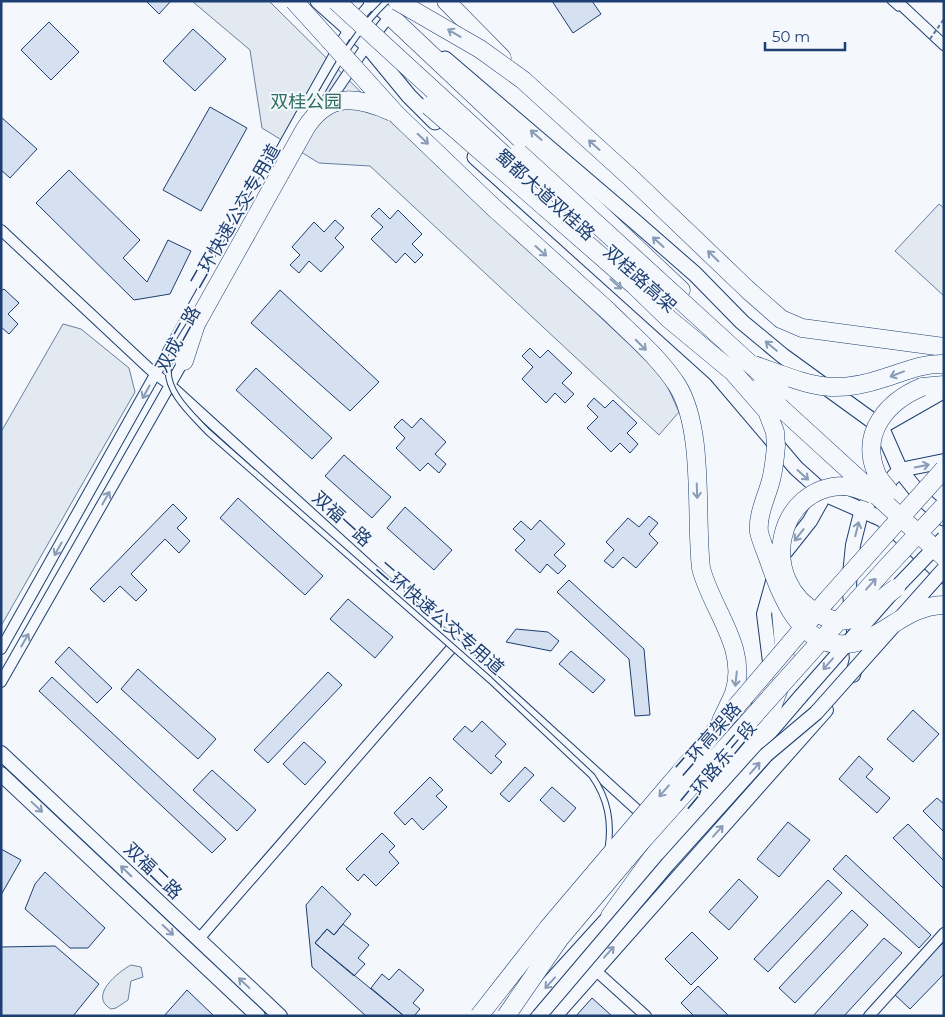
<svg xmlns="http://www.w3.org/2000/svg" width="945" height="1017" font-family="Montserrat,'Noto Sans SC',sans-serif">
	<rect width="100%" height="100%" fill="#f4f7fb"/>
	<!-- green -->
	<path fill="#e3e9f0" stroke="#687fa3" d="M192,1H269L386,117L644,358L665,381L679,412L659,435L370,166L319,163L262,128L250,50Z
		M939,204L944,208V296L895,251Z
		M63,324L81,329L129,368L135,392L1,626V432Z
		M131,965L141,967L143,977L131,981L128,1000L116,1008L111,1009C88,996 118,972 131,965Z"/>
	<!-- building -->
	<path fill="#d5e0f0" stroke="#1d3f73" d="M146,1H171L159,14Z
		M552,1H592L601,14L573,33Z
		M49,22L79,52L51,80L21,50Z
		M193,29L226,59L195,91L163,61Z
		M210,107L247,128L201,211L163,190Z
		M1,117L37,149L10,178L1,170Z
		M69,170L140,240L123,258L147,282L168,240L191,251L170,294L134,300L36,203Z
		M379,208L390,219L398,210L422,234L412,244L423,255L415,263L405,253L396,263L371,239L383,227L371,216Z
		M335,220L344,228L335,238L344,247L321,272L309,261L299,273L290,265L300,255L292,247L314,222L324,232Z
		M4,289L19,303L8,314L18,324L9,334L1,327V291Z
		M280,290L379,382L350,411L251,323Z
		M530,348L540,358L548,350L572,373L562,383L574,394L565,403L555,393L546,403L522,379L533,367L522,356Z
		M256,368L332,438L312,459L236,390Z
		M594,398L605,408L613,400L637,423L627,433L638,444L630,453L620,443L611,452L587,428L598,417L587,406Z
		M421,418L446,442L435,454L446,464L439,473L428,463L420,471L396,448L405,438L394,427L402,419L412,428Z
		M344,455L391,497L372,518L325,476Z
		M238,498L323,576L305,595L220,518Z
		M173,504L187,518L177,528L190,541L179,553L165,539L131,574L147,590L136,601L120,586L104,602L90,589Z
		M405,507L452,550L434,570L387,528Z
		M649,516L658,523L649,534L658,543L636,568L623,557L613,568L604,561L614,550L606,542L628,518L639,527Z
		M540,520L565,544L554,555L566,566L558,574L547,564L540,573L515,550L525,540L513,529L521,521L531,530Z
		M569,580L644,649L650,715L635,716L629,659L557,592Z
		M348,599L393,637L375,658L330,619Z
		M516,629L548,632L559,641L551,651L506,642Z
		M69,647L112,688L97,703L55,662Z
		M571,651L605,680L593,693L559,664Z
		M138,669L216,739L198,759L121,689Z
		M328,672L342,685L268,763L254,750Z
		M52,677L226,839L212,853L39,691Z
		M913,710L939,734L913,762L887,739Z
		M482,721L506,744L495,756L502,762L491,774L453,739L465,726L472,732Z
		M304,742L326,762L305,785L283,764Z
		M859,756L873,769L866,777L890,798L877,813L839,779Z
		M525,767L534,775L509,802L500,794Z
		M212,770L256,810L237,831L193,790Z
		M430,777L443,790L436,796L447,807L423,830L412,818L405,825L394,813Z
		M552,787L576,808L564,822L540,800Z
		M937,798L944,804V832L923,811Z
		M788,822L810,840L779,877L757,859Z
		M908,824L944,861V889L893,838Z
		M382,833L395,846L389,852L399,863L376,886L364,874L358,881L346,869Z
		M1,849L21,860L1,895Z
		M846,855L931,935L919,948L833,869Z
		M45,872L105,928L88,948H70L25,909L35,884Z
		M739,879L758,897L729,930L709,912Z
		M828,880L842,893L768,972L754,959Z
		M322,886L351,914L334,935L327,929L315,943L404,1016H366L312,967L306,905Z
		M852,910L868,925L795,1003L779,988Z
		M343,924L369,945L358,958L365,964L354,976L315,943L327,929L334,935Z
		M692,932L718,958L691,985L665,959Z
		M884,938L902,953L844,1016H813Z
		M944,942V974L910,1009L893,993Z
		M55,946L99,984L73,1016H1V947Z
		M399,969L424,990L413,1003L420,1009L414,1016H404L371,988L382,974L389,980Z
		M698,986L729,1016H694L681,1003Z
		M187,990L214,1016H164Z
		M592,998L612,1016H576Z"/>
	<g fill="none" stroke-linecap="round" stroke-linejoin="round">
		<defs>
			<path id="lane" d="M890,1L898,8
				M522,975L536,958"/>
			<path id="street" d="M897,1L944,45
				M326,106L367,45L393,12
				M1,230L155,374L170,385L646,818
				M1,649L349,29L373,1
				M1,682L186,357
				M198,940L455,644
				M594,969L646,1016
				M869,1016L944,933"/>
			<path id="secondary" d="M881,427L944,391
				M853,675L857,659L849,584L853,545L862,509L900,470L944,461
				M758,709L770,662L764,614L779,560L810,521L825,494
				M1,753L280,1016
				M1,774L258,1016
				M655,866L801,696
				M491,1016L520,984
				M519,1016L617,908
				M555,1016L826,710"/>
			<path id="primary" d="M318,1L367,45L409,96L435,122
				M371,1L399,23
				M445,59L632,219L695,274L742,322L783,356L881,427L900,470L923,499L944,518
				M475,157L716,374L796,468L825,494L882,519L944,576"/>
			<path id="highway" d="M446,1L502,58
				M390,16L681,290
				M748,290L781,319L802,328L944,347
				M607,310C631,334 659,357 677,385C705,429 695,516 701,568C711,609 749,648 734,693C730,703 725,712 721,721
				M184,361L196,324
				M922,387L944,385
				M610,916L651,859L770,713L786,669L779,588"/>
		</defs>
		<!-- lane casing -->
		<use href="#lane" stroke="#1d3f73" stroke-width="7"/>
		<!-- street casing -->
		<use href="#street" stroke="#1d3f73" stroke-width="12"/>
		<!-- secondary casing -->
		<use href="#secondary" stroke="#1d3f73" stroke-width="16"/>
		<!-- primary casing -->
		<use href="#primary" stroke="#1d3f73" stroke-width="17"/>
		<!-- highway casing -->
		<use href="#highway" stroke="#1d3f73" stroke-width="19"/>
		<!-- lane -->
		<use href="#lane" stroke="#f4f7fb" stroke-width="5"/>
		<!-- street -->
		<use href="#street" stroke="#f4f7fb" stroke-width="10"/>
		<!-- secondary -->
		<use href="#secondary" stroke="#f4f7fb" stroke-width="14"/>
		<!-- primary -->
		<use href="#primary" stroke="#f4f7fb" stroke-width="15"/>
		<!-- highway -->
		<use href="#highway" stroke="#f4f7fb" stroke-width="18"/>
		<defs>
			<path id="lane-bridge" d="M311,111C333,72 354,32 387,1
				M190,323C183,335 172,349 169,364C163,390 192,415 208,432L490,680L592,776C608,799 612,822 608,849"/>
			<path id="secondary-bridge" d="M801,696L896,588L944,538
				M539,1016L668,864L766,755L816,713L944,569"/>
			<path id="highway-bridge" d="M294,1L397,115L492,206L607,310
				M336,1L526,175
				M397,1L480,49L523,80L631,178L748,290
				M429,106L634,285L669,319L733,372L767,411L775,432L776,446C775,457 774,469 771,480C767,496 757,515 759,532C761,541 766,552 769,561C781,595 800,648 846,644C884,641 902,606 944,605
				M519,153L781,392
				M196,324L305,129C328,92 356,96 392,112
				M754,365C807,383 828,397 884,378C904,372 922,363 944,364
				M759,388L944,557
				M889,491C885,485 878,479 876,472C860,432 888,401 922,387
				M872,494C864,491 854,487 846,486C775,485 757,582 819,614C829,620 840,623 852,619C867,613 883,597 896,588
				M479,1016L548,928L626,836L827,600L944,469
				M506,1016L560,938L641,842L885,569L944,506"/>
		</defs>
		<!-- lane-bridge casing -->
		<use href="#lane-bridge" stroke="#1d3f73" stroke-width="7" stroke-linecap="butt"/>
		<!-- secondary-bridge casing -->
		<use href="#secondary-bridge" stroke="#1d3f73" stroke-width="16" stroke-linecap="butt"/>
		<!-- highway-bridge casing -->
		<use href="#highway-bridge" stroke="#1d3f73" stroke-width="19" stroke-linecap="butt"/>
		<!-- path-bridge -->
		<path stroke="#5e769c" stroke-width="2" stroke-dasharray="4 2.5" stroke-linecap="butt" d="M930,39L944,19"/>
		<!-- lane-bridge -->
		<use href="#lane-bridge" stroke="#f4f7fb" stroke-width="5"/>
		<!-- secondary-bridge -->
		<use href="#secondary-bridge" stroke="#f4f7fb" stroke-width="14"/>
		<!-- highway-bridge -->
		<use href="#highway-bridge" stroke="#f4f7fb" stroke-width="18"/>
	</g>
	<!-- one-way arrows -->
	<defs><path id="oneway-shaft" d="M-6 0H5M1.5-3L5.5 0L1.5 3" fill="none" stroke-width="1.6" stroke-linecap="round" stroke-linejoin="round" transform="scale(1.25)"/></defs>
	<g stroke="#889bb7">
		<use href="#oneway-shaft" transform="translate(454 33) rotate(-149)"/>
		<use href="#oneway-shaft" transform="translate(536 135) rotate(-139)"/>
		<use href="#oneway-shaft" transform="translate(423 139) rotate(44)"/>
		<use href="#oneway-shaft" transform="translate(594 145) rotate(-138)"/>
		<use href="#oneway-shaft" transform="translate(658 242) rotate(-138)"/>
		<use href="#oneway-shaft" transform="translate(541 251) rotate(42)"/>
		<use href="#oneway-shaft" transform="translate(713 256) rotate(-136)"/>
		<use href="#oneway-shaft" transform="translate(616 284) rotate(42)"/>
		<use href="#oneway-shaft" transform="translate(641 345) rotate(45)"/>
		<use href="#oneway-shaft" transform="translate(771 346) rotate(-140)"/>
		<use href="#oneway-shaft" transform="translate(897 374) rotate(159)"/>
		<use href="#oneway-shaft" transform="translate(146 392) rotate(119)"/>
		<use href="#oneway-shaft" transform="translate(922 466) rotate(-12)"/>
		<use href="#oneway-shaft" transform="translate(803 475) rotate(42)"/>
		<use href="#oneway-shaft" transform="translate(697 491) rotate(88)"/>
		<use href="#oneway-shaft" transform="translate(106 498) rotate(-60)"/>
		<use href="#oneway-shaft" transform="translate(857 529) rotate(-76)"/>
		<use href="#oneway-shaft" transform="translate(799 535) rotate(128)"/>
		<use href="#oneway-shaft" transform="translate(58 549) rotate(119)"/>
		<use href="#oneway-shaft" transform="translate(871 584) rotate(-48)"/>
		<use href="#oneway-shaft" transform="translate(25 640) rotate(-60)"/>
		<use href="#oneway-shaft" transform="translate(828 664) rotate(131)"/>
		<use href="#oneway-shaft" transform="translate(736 679) rotate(96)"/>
		<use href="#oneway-shaft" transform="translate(755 768) rotate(-49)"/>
		<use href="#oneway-shaft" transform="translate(664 791) rotate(131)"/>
		<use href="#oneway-shaft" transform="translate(37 807) rotate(43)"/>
		<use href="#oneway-shaft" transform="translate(718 831) rotate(-48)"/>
		<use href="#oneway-shaft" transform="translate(126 871) rotate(-136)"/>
		<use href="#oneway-shaft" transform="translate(168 930) rotate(43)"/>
		<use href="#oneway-shaft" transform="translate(609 952) rotate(-48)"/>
		<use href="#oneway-shaft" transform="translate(244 983) rotate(-137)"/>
		<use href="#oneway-shaft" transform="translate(550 983) rotate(132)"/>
	</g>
	<g text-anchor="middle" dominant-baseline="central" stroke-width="4" stroke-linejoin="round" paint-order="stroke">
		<!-- park labels -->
		<g font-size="18" fill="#2c6c60" stroke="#f4f7fb">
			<text x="306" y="102">双桂公园</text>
		</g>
		<!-- street labels -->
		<g font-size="18" fill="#1d3f73" stroke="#f4f7fb">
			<text transform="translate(545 195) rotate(42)">蜀都大道双桂路</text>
			<text transform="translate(235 216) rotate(-60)">二环快速公交专用道</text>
			<text transform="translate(640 279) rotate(42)">双桂路高架</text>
			<text transform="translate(178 339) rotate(-61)">双成二路</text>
			<text transform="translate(342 519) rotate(42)">双福一路</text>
			<text transform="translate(440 618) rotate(41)">二环快速公交专用道</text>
			<text transform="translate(708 739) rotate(-49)">二环高架路</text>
			<text transform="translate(718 765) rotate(-50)">二环路东三段</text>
			<text transform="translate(153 871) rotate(44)">双福二路</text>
		</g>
	</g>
	<!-- border -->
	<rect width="945" height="1017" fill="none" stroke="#1d3f73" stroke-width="5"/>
	<!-- scale -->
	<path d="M765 42v8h80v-8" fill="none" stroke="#1d3f73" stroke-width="2.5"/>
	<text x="772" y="42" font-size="15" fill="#1d3f73" stroke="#f4f7fb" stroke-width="4" paint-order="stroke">50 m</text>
</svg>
